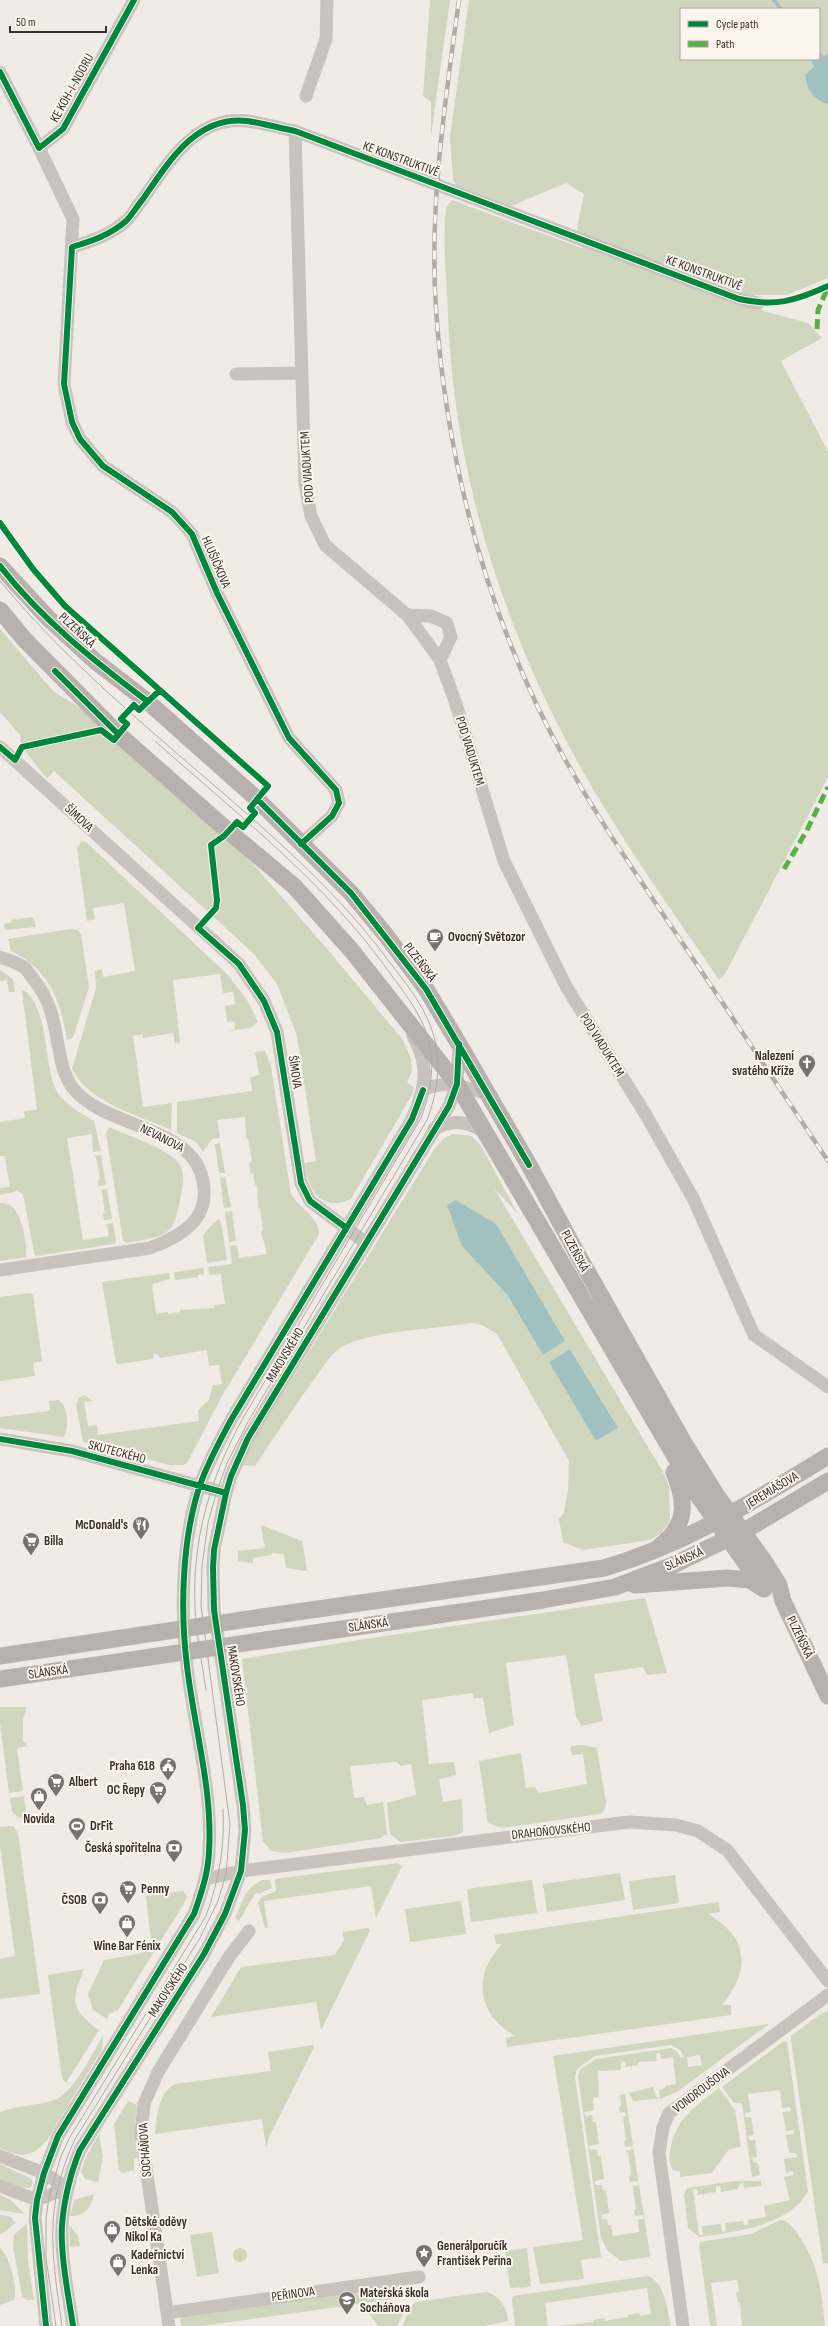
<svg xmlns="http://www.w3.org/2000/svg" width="828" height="2326" font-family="'Sofia Sans Condensed',sans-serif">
	<rect width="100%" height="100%" fill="#f0ebe5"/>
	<!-- green -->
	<path fill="#d1d6bf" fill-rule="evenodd" d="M430,0H450L431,135V102L423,96Z
		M469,0H828V53L805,75L823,102L828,104V278L787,295H746L763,311L808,323L822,338L781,361L828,452V777L725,974L719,980C670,907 617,835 575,757C501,623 454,470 448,316C447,280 442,244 446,207L452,200L582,248L577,228L584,194L566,183L511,206L456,185L453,180L450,137ZM681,9H819V59H681Z
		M0,629L54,692L79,707L247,857L328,950L403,1040L411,1059L412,1070L407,1083L414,1087L413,1093L351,1199C321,1213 308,1189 305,1163L316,1161L297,1036L277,984L254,954L54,771L47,779L22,747L20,735L0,712Z
		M82,841L86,842L228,975L247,1000L258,1022L250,1028L228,1031L235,1029L234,1021L227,1022L225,1006L235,1004L233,992L223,993L220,974L173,980L180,1042L175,1043L173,1033L143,1038V1034L133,1036L143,1107L172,1103L171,1130C138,1115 89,1103 72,1069L96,988L95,971L102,969L103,977L135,971L124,903L93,908L95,919L87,921L77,848Z
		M33,917L36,927L5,930L4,924L12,922L11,920Z
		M70,929L78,930L81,934L89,987L74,1035L71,1039L67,1040C61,1001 49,969 11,951L8,939Z
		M0,970L13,979L15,992H9L7,980L0,981Z
		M24,990C49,1010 43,1059 55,1088C61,1102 82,1114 94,1121L101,1151L93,1152L92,1134L67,1138L83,1240L109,1236L107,1225L105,1224L113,1223L116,1241L114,1244L36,1256L34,1252L23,1194L17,1191L0,1195V1188L10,1187L5,1156H0V1122L25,1118L24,1111L37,1110L22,991Z
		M265,1051L271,1066L291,1194C299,1208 320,1218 319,1234L222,1396L187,1463L183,1465H169L83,1442L76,1405L79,1398L84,1395L93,1401L84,1402L88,1426L97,1425L98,1435L199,1421L198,1410L209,1400L213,1385L222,1384L219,1365L209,1366L207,1350L160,1358L157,1354H154L153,1359L120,1364L116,1363L102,1282L169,1273L170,1279L152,1284L156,1314L168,1312V1314L180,1312V1310L214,1308V1305L225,1304L221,1274L209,1275L208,1267L232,1264L230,1246L237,1245L239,1258L267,1254L261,1231H263L260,1208H258L257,1185H255L253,1173L251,1174L249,1163L252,1162L248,1139H246L245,1117L217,1120L220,1138L212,1139L203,1152L196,1142L177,1133V1102L252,1091L250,1077L259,1075L255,1052Z
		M109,1127C128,1136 165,1147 178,1162C181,1166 183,1171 183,1176C184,1185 177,1220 172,1227C162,1239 140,1240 126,1243L123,1240L106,1134Z
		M452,1134L472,1136L481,1146L518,1214L494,1188L664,1474L669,1486L670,1521L661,1533L650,1540L583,1550L563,1542L559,1519L564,1512L568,1491L569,1461L497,1334L482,1325L472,1323C435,1329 376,1330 343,1346C331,1353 323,1367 315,1378C294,1407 275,1436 255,1466L243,1465L254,1440L435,1148L443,1139ZM462,1246L565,1341L543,1354L508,1296ZM570,1349L618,1428L597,1441L549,1362Z
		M220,1143L225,1173H219L215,1144Z
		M101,1155L106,1185L98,1186V1180L100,1179L96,1157L94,1156Z
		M225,1177L231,1207L224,1208L220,1178Z
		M107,1189L112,1219L104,1220L103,1214L105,1213L102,1191L99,1190Z
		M0,1203C22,1201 27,1241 26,1257L0,1261Z
		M232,1211L236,1241L229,1242L225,1212Z
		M219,1219L221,1222L227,1260L207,1263L203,1236L212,1224Z
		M203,1268L204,1274L198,1275V1277L175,1280L174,1272Z
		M30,1293L33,1295L42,1361L33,1363L35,1376L0,1381V1297Z
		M59,1400C68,1406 69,1428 64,1437L0,1428V1417L50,1411L49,1401Z
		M261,1525L302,1541L307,1571L286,1568L284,1554L271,1553L272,1555L253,1558V1563L238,1561V1551L265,1548Z
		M645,1598L667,1673L647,1675L643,1667L594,1674L603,1721L581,1726L576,1716L566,1655L506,1663L514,1725L489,1733L483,1698H474L472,1693L422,1700L429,1764L454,1762L456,1775L439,1779L443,1802L462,1799L463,1832L454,1836L400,1842L390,1834L387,1803L416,1795L411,1764L401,1766L397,1762L350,1766L354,1798L364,1797L367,1805L383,1802L387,1834L381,1838L285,1853L271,1851L263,1841L242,1659L365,1639Z
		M0,1707H27L23,1719V1741L28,1746L17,1748L23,1791L9,1793L0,1723Z
		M582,1745L597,1748L606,1802L605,1809L600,1814L502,1828L488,1823L479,1761L521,1753L526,1788L535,1787L538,1793L587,1784L583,1754L572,1755L570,1746Z
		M24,1796L27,1820L18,1817L12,1812L10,1798Z
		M13,1826L18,1833L40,1994L0,1999V1959L15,1956L0,1845V1827Z
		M398,1863L402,1866L376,1918L371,1886L264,1901L268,1928H265L258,1903L261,1897L276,1891L275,1879Z
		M620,1873L625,1900L547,1912L543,1884Z
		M675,1875L679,1903L633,1910L629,1881Z
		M263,1880H270L272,1888L259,1894L256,1892L239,1921L235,1918C242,1903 245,1887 263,1880Z
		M532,1880L537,1913L471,1922L467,1889Z
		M183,1891L187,1896L183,1905L118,2010L110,2013L107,2019L93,2010L88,1994L104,1960L138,1954L152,1949L146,1896Z
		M461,1901L466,1934L410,1942L405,1909Z
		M719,1902L720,1912L708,1914C749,1938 751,1970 722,2005H731V2015L507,2047L506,2038L515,2036C477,2014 472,1976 502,1944H496L495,1935Z
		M368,1928L370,1930L321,2030L316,2002L211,2017L241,1967L335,1955L344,1940L343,1932Z
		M84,1969C71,2000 70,2010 99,2030L66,2083L62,2079L48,1975Z
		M828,2011V2263L823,2264L791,2039V2036L819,2015Z
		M769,2024L677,2092L662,2098L633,2101L629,2093L653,2087L656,2097H660L659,2090L665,2088V2086L676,2084L673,2057L661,2059L660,2053L656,2054L657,2061L638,2062V2065L626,2067L625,2061L621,2062V2070L598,2071L599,2097L593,2098L594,2110L584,2112L585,2116L592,2115L593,2122H596L599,2144L589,2146L590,2150L597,2149L598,2156H601L604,2179L595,2181L596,2185H602L603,2190H606L609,2213L601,2215L602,2219H607L608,2225H611L613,2236L639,2232L638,2221L635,2220L644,2219L643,2215L635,2216L634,2210L636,2209L633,2187L630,2186L639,2185L638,2181L630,2182L629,2176L631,2175L628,2152L625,2151L634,2149L633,2146L625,2147L624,2141L626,2140L623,2117H620L626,2116L625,2112L620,2113L619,2107L621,2106L620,2095L625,2094L650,2255L649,2257L621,2261L608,2251L601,2238L578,2076L580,2070L596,2059L671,2048L678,2052L681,2058L684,2057L680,2050L671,2045L595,2056L577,2069L575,2077L601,2257L581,2260L584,2279L540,2284L533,2247L583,2240L553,2056ZM700,2055L702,2065L688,2067L687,2057Z
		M103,2035L102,2049L48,2139C32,2158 21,2158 0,2148V2112C18,2105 36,2106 54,2100C73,2094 93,2053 103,2035Z
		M784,2041L787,2042L808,2191C790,2226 734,2232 699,2237L688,2228L684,2194L687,2188L735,2181H761V2186L744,2188L743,2183L739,2184L738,2189L721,2192L720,2186H716V2192L698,2195L697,2189H693L699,2235H703L702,2226L721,2224L722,2232L726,2231L725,2223L743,2221L744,2225H748V2220L766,2217L764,2206L790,2200L784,2177L793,2175V2171L786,2172L784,2159L797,2157L796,2153H789L786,2135L794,2134V2130L786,2131L783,2112L791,2111L790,2107L782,2108L780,2090L748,2094L751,2112L745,2113V2117H751L754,2135L748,2136L749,2140H755L757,2157L752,2158L753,2162L758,2163L760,2175L752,2177L742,2103H734L722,2087Z
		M312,2045L314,2047L270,2135L266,2147L262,2119L155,2134C157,2117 158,2091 176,2084L271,2071L268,2052Z
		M719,2088L735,2110L741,2147L729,2149L712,2173L680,2177V2172L673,2170C668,2163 669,2154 671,2146C677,2118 697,2105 719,2088Z
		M128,2101L137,2105L135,2125L139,2158L134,2159V2170L122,2173L119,2170L114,2124Z
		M99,2134L103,2157L98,2182L85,2179L81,2172L86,2157Z
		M0,2164L32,2179V2186L30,2188L19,2187L0,2179Z
		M94,2194C91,2208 85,2216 70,2216L74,2200Z
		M0,2195L11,2200L25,2214L0,2210Z
		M0,2215L11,2217L15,2223L2,2234H0Z
		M780,2220C787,2220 793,2227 797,2233C819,2264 821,2289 825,2326H742L740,2303H738L736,2292H739L737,2280L711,2283L717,2326H710L699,2244L701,2242L751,2234Z
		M27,2223L28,2260L34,2300H26L22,2296L13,2246L14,2235Z
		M69,2225L78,2236L80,2246L70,2247Z
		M212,2232L219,2273L197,2277L190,2235Z
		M0,2247C10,2259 18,2285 14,2300L0,2305Z
		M233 2255a7 7 0 1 1 14 0a7 7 0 1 1-14 0Z
		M527,2248L531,2285L528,2287L510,2288L505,2251Z
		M647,2276C665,2281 667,2309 671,2326H560L594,2322V2320L605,2318V2321L628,2317V2315L639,2313L640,2316L651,2314L647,2288L545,2303L548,2326H515L512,2300L513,2296Z
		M379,2286L397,2292L429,2288L422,2295L202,2326H182L180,2319L189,2313Z
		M486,2292C499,2295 508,2308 508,2321L484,2326H402L412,2305L416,2302Z
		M404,2304L407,2306L397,2326H378L368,2312L369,2309Z"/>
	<!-- water -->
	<path fill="#a1c2c1" d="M828,53V104C813,100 807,89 805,75Z
		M456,1200L496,1224L565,1341L543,1355L508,1296L462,1246L447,1205Z
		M570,1349L618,1428L596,1441L549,1362Z"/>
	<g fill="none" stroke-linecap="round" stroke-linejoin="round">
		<!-- stream -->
		<path stroke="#a1c2c1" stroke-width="4" d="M774,0L781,9"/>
		<!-- canal -->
		<path stroke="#a1c2c1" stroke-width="13" d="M818,59L819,62"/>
		<!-- minor -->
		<path stroke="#c9c3be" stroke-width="13" d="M0,72L39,148L73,219L64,384L72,422L80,439L103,466L172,512L192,534L217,593L289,738L336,790L339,803L332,816L301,844
			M306,96L326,39L327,0
			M295,131L305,483L311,516L325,545L407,615L440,660L456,704L504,861L567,988L646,1115L694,1200L754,1335L828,1387
			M39,148L63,129L134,0
			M72,247C92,241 110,235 126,221C132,215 137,206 143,199C168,163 196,115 247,121C263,123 279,128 295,131L739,299L758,303
			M236,374L302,373
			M407,615L431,616L447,623L451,637L440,660
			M0,747L239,964L264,1001L277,1032L301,1183L310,1201L366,1243
			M0,957C8,960 18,963 25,968C28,971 31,976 34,980C52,1002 54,1023 59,1050C61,1062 64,1076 72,1087C107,1133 208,1123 204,1197C202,1226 173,1239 150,1248L0,1270
			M423,1090C446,1079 465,1087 488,1094
			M434,1129C453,1119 468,1121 486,1133
			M0,1439L72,1451L226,1493
			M205,1879L241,1871L629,1822L676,1825L698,1831L727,1850L828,1981
			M0,2156L44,2173L67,2188
			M0,2186L37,2200
			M37,2200L67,2188
			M167,2313L419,2277
			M46,2326L35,2218L37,2200L44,2173L58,2136L194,1914C201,1894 208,1874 209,1852C213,1790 194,1727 187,1666C180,1610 182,1538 200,1485C208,1462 220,1441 231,1420L412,1119C426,1087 430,1067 413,1036
			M73,2326C69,2299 63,2271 62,2243C60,2215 69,2176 80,2150L204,1954L225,1914L241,1871L245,1830L243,1805L214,1610L213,1568L214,1550L226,1493L231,1476L248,1438L449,1106L457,1084L459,1044
			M169,2326L141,2133L144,2104L158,2072L229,1957L249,1931
			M683,2326L659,2153L663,2127L669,2113L828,1995"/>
		<!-- major -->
		<path stroke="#b8b1ad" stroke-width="17" d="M0,566L48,618L95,661L147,701L257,799L351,893L385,934L426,989L459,1044L529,1165L579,1257L684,1443L717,1496L764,1561L779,1585L783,1601L828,1696
			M0,610L24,639L118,734L228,831L294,886L352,951L457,1084L697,1494L764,1589
			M660,1546C688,1524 686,1502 674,1472
			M635,1585L727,1578L750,1580L762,1588
			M262,1617L604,1568C688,1543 754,1501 828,1456
			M266,1640L543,1600L615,1587L673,1565L744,1531L828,1481"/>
		<!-- tram -->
		<path stroke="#b1aca8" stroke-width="1" d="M0,581C77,674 173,748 263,828C312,872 352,911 391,964C404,981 418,998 427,1018C443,1051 440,1086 427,1120L249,1420L228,1461L217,1490L208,1523L202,1566L201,1606L230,1824L226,1874L218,1901L200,1938L75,2139C43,2208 52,2254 62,2326
			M155,741C238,815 325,882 390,973C404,993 420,1012 427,1035C436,1064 431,1091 421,1118L243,1418C211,1476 192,1539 195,1606C196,1634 202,1663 206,1690
			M56,2326L46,2258V2219L49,2197L61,2156L70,2137L206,1916C219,1880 225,1847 223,1809"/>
		<defs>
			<path id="rail" d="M459,0C445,103 429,205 436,309C445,443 478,580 535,701C573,782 623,855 673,929C725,1006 776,1083 828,1161"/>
		</defs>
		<!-- rail casing -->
		<use href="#rail" stroke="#b1aca8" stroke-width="4.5"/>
		<!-- rail -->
		<use href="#rail" stroke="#fbf5ee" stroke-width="3" stroke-dasharray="9" stroke-linecap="butt"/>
		<!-- major-bridge -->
		<path stroke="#b8b1ad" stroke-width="17" d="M0,1656L262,1617
			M0,1679L266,1640"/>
		<!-- quiet -->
		<path stroke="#57b246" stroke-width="5" stroke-dasharray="10 5" stroke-linecap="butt" d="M817,329L818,310L828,287
			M784,869L806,832L828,787"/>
		<defs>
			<path id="cycleway" d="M0,72L39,148L63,129L134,0
				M0,523L33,569L65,606L268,786L250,808L255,813L243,827L237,822L224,836L211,845L217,900L216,908L198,928L239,964L264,1001L277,1032L301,1183L310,1201L345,1227
				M0,566C41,619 94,661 147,701
				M55,671L118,734
				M0,747L15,760L22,747L101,730L114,740L127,724L121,719L134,705L139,710L159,691
				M257,799L351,893L426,989L529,1165
				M301,844L332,816L339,803L336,790L289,738L217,593L192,534L172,512L103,466L80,439L72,422L64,384L72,247C92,241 110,235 126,221C132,215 137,206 143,199C168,163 196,115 247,121C263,123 279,128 295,131L739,299C775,307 795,301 828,286
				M0,1439L72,1451L226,1493
				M46,2326L35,2218L37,2200L44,2173L58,2136L194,1914C201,1894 208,1874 209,1852C213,1790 194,1727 187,1666C180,1610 182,1538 200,1485C208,1462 220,1441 231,1420L412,1119L423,1090
				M73,2326C69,2299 63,2271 62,2243C60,2215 69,2176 80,2150L204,1954L225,1914L241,1871L245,1830L243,1805L214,1610L213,1568L214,1550L226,1493L231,1476L248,1438L449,1106L457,1084L459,1044"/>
		</defs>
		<!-- cycleway casing -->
		<use href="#cycleway" stroke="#fbf5ee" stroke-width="8"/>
		<!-- cycleway -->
		<use href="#cycleway" stroke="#00873e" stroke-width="6"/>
	</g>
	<!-- icons -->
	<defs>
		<symbol id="cafe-pin" viewBox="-11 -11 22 30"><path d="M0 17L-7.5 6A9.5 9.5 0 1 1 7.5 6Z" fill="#7a716c" stroke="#fbf5ee"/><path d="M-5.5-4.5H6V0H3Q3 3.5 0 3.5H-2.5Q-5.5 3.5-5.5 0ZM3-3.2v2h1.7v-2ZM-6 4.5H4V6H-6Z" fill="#fff"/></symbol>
		<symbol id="church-pin" viewBox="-11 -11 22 30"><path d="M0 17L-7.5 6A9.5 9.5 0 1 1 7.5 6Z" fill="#7a716c" stroke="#fbf5ee"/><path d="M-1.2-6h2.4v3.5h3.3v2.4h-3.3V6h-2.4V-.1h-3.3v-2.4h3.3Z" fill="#fff"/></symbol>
		<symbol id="restaurant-pin" viewBox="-11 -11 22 30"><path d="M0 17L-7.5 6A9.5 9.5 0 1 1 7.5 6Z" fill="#7a716c" stroke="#fbf5ee"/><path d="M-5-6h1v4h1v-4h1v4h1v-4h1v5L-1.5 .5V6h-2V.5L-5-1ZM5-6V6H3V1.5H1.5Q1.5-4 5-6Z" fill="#fff"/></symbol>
		<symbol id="supermarket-pin" viewBox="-11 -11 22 30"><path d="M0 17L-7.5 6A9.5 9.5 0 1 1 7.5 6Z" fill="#7a716c" stroke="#fbf5ee"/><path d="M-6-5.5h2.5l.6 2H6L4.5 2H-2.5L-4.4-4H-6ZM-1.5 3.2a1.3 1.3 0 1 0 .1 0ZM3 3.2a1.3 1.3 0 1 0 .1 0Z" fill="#fff"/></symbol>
		<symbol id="civic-pin" viewBox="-11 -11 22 30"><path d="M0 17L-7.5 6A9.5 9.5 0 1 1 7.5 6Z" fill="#7a716c" stroke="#fbf5ee"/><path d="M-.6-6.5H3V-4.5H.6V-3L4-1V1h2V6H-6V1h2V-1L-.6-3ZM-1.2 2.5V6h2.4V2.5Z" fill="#fff"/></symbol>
		<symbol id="shop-pin" viewBox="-11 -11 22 30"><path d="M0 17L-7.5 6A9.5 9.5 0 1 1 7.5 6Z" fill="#7a716c" stroke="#fbf5ee"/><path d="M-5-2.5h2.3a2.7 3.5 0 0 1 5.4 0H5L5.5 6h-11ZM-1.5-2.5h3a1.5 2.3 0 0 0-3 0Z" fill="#fff"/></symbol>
		<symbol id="stadium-pin" viewBox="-11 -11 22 30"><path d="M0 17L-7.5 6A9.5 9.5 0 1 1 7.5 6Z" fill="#7a716c" stroke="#fbf5ee"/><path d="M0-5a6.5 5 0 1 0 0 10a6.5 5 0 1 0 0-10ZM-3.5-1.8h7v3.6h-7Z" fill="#fff"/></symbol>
		<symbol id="bank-pin" viewBox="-11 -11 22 30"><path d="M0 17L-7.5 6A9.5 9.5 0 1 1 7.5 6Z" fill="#7a716c" stroke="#fbf5ee"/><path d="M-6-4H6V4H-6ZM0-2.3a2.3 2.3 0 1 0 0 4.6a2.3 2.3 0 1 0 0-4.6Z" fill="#fff"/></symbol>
		<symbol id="sight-pin" viewBox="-11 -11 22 30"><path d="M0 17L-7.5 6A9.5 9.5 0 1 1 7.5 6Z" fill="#7a716c" stroke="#fbf5ee"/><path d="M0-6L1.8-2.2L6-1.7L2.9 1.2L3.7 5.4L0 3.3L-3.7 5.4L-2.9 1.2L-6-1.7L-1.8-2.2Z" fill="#fff"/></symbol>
		<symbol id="school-pin" viewBox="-11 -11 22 30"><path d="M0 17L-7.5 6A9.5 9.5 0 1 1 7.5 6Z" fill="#7a716c" stroke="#fbf5ee"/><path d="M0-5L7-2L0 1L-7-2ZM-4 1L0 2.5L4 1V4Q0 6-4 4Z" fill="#fff"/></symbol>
	</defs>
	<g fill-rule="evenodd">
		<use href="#cafe-pin" x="425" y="927" width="20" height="27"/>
		<use href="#church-pin" x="797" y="1053" width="20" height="27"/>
		<use href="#restaurant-pin" x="131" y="1515" width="20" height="27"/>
		<use href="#supermarket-pin" x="21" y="1531" width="20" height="27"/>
		<use href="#civic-pin" x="158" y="1756" width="20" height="27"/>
		<use href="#supermarket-pin" x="46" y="1772" width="20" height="27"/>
		<use href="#supermarket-pin" x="148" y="1780" width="20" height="27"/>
		<use href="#shop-pin" x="29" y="1786" width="20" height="27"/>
		<use href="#stadium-pin" x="67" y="1816" width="20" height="27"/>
		<use href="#bank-pin" x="164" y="1838" width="20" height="27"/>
		<use href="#supermarket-pin" x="118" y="1879" width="20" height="27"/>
		<use href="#bank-pin" x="90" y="1890" width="20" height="27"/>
		<use href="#shop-pin" x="117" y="1913" width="20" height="27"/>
		<use href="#shop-pin" x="102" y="2219" width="20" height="27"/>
		<use href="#sight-pin" x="414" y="2243" width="20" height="27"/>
		<use href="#shop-pin" x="108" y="2252" width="20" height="27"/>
		<use href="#school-pin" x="337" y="2290" width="20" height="27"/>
	</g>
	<g text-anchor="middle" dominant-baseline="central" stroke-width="4" stroke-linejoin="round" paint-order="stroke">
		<!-- street labels -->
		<g font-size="13" fill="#3b302b" stroke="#fbf5ee">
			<text transform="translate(72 88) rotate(-61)">KE KOH-I-NOORU</text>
			<text transform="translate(401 159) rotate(20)">KE KONSTRUKTIVĚ</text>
			<text transform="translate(704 273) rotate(20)">KE KONSTRUKTIVĚ</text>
			<text transform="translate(307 467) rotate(-94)">POD VIADUKTEM</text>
			<text transform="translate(216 562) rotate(67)">HLUŠIČKOVA</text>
			<text transform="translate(77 630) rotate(43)">PLZEŇSKÁ</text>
			<text transform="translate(470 751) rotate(73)">POD VIADUKTEM</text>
			<text transform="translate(79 818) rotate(43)">ŠÍMOVA</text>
			<text transform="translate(420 962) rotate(53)">PLZEŇSKÁ</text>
			<text transform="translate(602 1045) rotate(58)">POD VIADUKTEM</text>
			<text transform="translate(295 1072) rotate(81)">ŠÍMOVA</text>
			<text transform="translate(162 1138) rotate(27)">NEVANOVA</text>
			<text transform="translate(575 1251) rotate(62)">PLZEŇSKÁ</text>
			<text transform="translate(285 1355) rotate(-59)">MAKOVSKÉHO</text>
			<text transform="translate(117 1452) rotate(15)">SKUTECKÉHO</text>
			<text transform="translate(772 1490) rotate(-31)">JEREMIÁŠOVA</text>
			<text transform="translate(684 1559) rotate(-24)">SLÁNSKÁ</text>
			<text transform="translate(368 1625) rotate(-8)">SLÁNSKÁ</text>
			<text transform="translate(800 1637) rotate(64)">PLZEŇSKÁ</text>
			<text transform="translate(48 1672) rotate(-8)">SLÁNSKÁ</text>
			<text transform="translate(236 1676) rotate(81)">MAKOVSKÉHO</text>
			<text transform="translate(551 1831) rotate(-6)">DRAHOŇOVSKÉHO</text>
			<text transform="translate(168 1990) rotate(-57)">MAKOVSKÉHO</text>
			<text transform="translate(701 2090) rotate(-37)">VONDROUŠOVA</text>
			<text transform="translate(145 2150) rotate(-94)">SOCHÁŇOVA</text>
			<text transform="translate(293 2294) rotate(-8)">PEŘINOVA</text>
		</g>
		<!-- poi labels -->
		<g font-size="13" font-weight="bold" fill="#3b302b" stroke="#fbf5ee" text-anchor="start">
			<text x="448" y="937">Ovocný Světozor</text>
			<text x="794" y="1056" text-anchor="end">Nalezení<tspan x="794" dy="15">svatého Kříže</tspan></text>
			<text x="128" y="1525" text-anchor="end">McDonald's</text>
			<text x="44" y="1541">Billa</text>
			<text x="155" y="1766" text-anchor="end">Praha 618</text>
			<text x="69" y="1782">Albert</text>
			<text x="145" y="1790" text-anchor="end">OC Řepy</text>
			<text x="39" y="1819" text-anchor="middle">Novida</text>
			<text x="90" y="1826">DrFit</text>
			<text x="161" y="1848" text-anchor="end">Česká spořitelna</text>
			<text x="141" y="1889">Penny</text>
			<text x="87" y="1900" text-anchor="end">ČSOB</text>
			<text x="127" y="1946" text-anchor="middle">Wine Bar Fénix</text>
			<text x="125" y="2222">Dětské oděvy<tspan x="125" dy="15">Nikol Ka</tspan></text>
			<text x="437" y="2246">Generálporučík<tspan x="437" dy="15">František Peřina</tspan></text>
			<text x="131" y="2255">Kadeřnictví<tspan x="131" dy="15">Lenka</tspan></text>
			<text x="360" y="2293">Mateřská škola<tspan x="360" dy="15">Socháňova</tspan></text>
		</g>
	</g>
	<!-- legend -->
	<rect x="680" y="8" width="140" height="52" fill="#fbf5ee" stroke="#aea6a0"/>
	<rect x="688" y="21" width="20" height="6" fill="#00873e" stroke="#aea6a0"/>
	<text x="716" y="28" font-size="12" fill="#3b302b">Cycle path</text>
	<rect x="688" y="41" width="20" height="6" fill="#57b246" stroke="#aea6a0"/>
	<text x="716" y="48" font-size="12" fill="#3b302b">Path</text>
	<!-- scale -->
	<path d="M10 26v6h96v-6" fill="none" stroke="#3b302b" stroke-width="2"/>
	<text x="16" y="26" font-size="12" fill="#3b302b" stroke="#fbf5ee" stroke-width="3" paint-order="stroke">50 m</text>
</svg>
